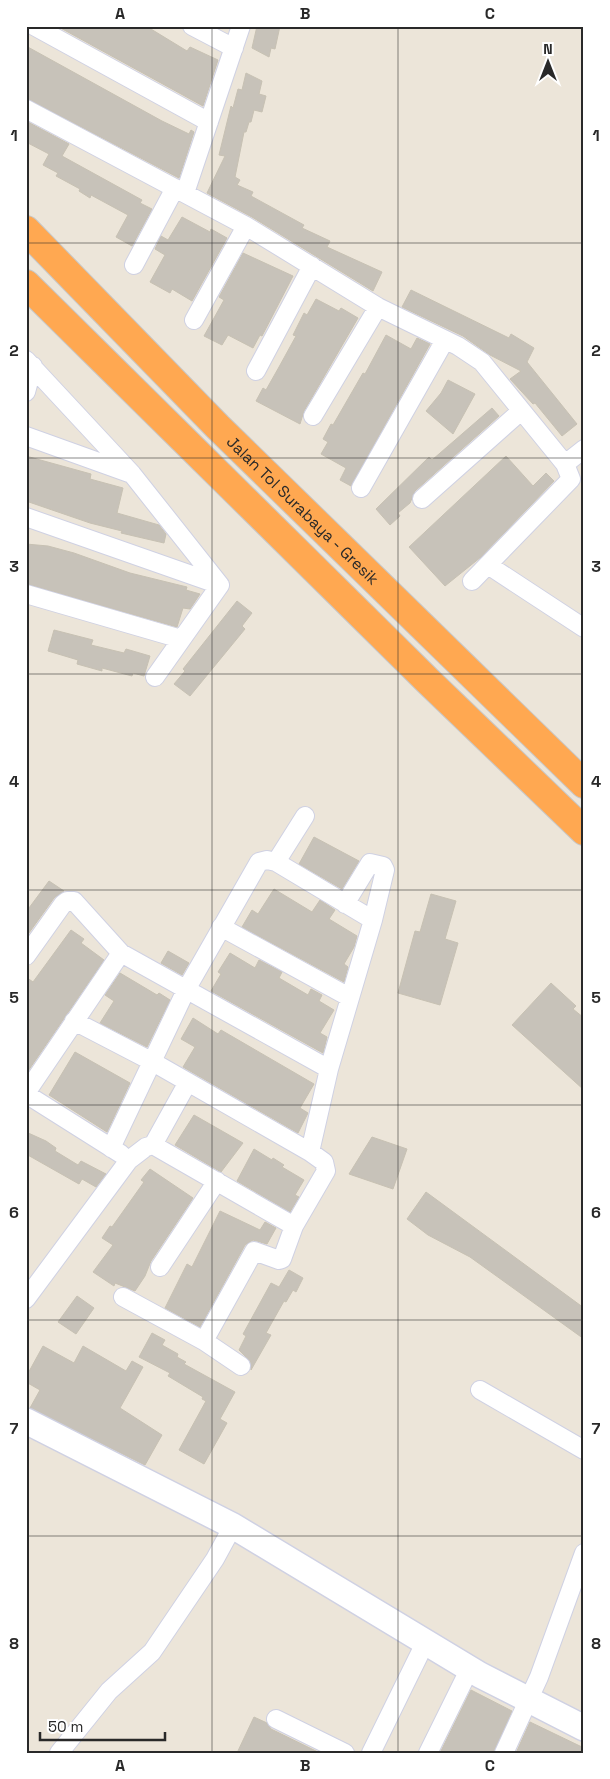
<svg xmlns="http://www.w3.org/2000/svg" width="610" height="1779" font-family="'Space Grotesk',sans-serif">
	<rect width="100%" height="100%" fill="#ece5d9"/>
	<!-- building -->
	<path fill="#c7c2b9" stroke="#c7c1b3" d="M57,26H146L187,51L190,47L218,60L203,106Z
		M257,26H280L275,49L271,48L269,57L252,48Z
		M26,46L162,121L189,134L191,130L194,132L179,178L26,98Z
		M246,73L262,81L259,94L266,96L262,112L254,110L251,122H249L246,132H244L235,177L240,180L237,185L253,192L251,196L304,225L302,228L330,241L327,247L382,272L373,291L252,217L207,193L225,156L219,155L231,106L233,108L238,89L242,90Z
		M26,121L69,144L62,156L142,200L140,203L152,209L132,246L116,237L128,215L91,195L90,198L79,191L80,189L56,176L58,173L43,165L49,154L26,142Z
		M182,217L210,232L211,229L227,238L192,301L172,289L170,293L150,282L165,255L155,249L161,236L168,240Z
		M243,253L293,276L262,336L260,335L253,348L228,335L222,345L204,336L224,300L219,297Z
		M411,290L509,338L511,334L534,348L527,362L577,424L562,436L535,403L533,404L510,379L521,371L490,355L463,336L402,307Z
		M316,299L339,311L341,308L358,318L304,411L300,424L256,401L263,388L266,390L279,367L296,336L293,335L304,313L307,315Z
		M386,335L411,349L417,338L430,344L351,486L340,480L346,468L321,454L328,442L323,439L331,424L333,425L363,373L365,374Z
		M448,380L475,394L453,434L426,411L441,393Z
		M492,408L499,416L415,491L410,503L398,513L400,516L390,525L376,509L429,457L432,460Z
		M26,456L91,474L90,479L123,488L117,513L159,525L166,534L164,543L121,533L122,531L90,523L26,501Z
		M506,456L533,486L546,473L554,481L481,557L445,586L409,547Z
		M26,544L48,546L74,553L130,573L187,587L186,590L200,594L190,609L183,608L177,627L26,584Z
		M237,601L252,613L242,626L245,629L190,696L174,684L185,671L183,669Z
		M54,630L93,640L91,645L124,653L126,649L150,656L144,676L133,673L132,676L102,668V671L77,664L78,660L48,651Z
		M314,837L359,861L342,889L299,864Z
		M49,881L64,891L54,898L26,937V912Z
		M274,889L312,912L320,900L335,910L329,919L357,936L354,947L344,964L348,967L344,982L242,927L252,910L258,914Z
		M431,894L456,901L445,939L458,943L440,1005L398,993L415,931L420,932Z
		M71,930L84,939L81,943L104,960L26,1074V977L33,982Z
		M168,951L189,963L182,975L161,963Z
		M230,953L255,968L259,960L282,972L279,978L308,995L311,989L322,995L319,1001L334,1010L320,1033L327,1037L323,1053L211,991L221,974L218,972Z
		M120,973L157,995L159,993L170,1000L147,1047L100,1023L114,1001L105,995Z
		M551,983L576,1006L573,1009L584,1018V1090L512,1025Z
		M193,1018L218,1034L221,1030L314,1084L300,1108L308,1113L298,1133L183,1067L195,1047L181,1039Z
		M75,1052L130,1083L107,1132L49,1095Z
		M194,1115L243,1143L221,1172L175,1145Z
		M26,1132L46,1141L56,1148L55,1151L78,1165L81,1161L106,1174L96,1187L82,1179L79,1184L26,1154Z
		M372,1137L407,1149L393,1189L349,1174Z
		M254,1149L272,1160L273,1158L284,1165L282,1167L304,1180L295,1195L299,1197L290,1212L237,1181Z
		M150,1169L193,1198L151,1261L145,1276L135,1291L115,1283L114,1286L93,1272L113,1245L102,1238L110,1226L112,1227L144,1182L141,1180Z
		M426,1192L584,1308V1339L470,1257L428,1235L407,1219Z
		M220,1211L260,1230L265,1222L276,1228L267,1244L253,1240L245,1245L200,1327L165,1308L187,1264L192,1267Z
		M289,1270L303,1278L296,1292L293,1290L286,1302L284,1301L266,1333L271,1335L251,1370L250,1361L239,1350L246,1336L243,1334L271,1283L279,1287Z
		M77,1296L94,1308L76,1334L58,1322Z
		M152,1333L165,1340L162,1345L178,1354L177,1357L186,1362L184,1364L235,1392L220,1419L227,1423L204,1464L179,1450L206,1401L202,1399L203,1397L168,1376L170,1373L139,1357Z
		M43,1346L74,1363L83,1346L126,1371L132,1361L143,1367L120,1408L162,1435L145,1465L30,1408L40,1390L26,1382V1377Z
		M471,1690L512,1711L494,1753H440Z
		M254,1717L267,1723L271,1729L320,1753H237Z
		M530,1722L584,1748V1753H516Z"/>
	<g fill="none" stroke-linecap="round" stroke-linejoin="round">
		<defs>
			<path id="street" d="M34,26L209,122
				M192,26L234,48
				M26,109L246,226L378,307L458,346L482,362L565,464L571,479L472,581
				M185,193L241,26
				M134,265L175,188
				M194,320L246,226
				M26,360L132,474L220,585
				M256,371L312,266
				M26,392L33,366
				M313,416L378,307
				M26,436L129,473
				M565,464L584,449
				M361,488L445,340
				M422,499L521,411
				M26,517L220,585
				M488,565L584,628
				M26,594L181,639
				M155,677L220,585
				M276,862L305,816
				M221,927L349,997
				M26,956L63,904L67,901H74L121,953L329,1069
				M74,1021L151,1061L310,1152L324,1162L326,1171L294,1226L282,1259L279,1260L254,1251L204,1341L241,1366
				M26,1093L121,953
				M26,1094L121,1154
				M153,1145L188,1082
				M111,1148L187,988L259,862L267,860L276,862L373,920
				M310,1152L329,1069L373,920L385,870L383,866L370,863L345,904
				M160,1267L217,1181
				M123,1297L204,1341
				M26,1299L129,1160L146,1147L153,1145L294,1226
				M480,1390L584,1450
				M276,1719L345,1753
				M59,1753L109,1691L152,1652L215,1559L233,1526
				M371,1753L426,1641
				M428,1753L470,1668
				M504,1753L539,1677L584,1553"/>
			<path id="secondary" d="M26,1421L233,1526L480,1675L584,1728"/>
			<g id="highway">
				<path id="s1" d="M26,230L218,427L584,784"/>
				<path d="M26,284L427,680L584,831"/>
			</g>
		</defs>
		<!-- street casing -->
		<use href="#street" stroke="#cfd1e3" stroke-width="20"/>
		<!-- secondary casing -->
		<use href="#secondary" stroke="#cfd1e3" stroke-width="28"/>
		<!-- highway casing -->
		<use href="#highway" stroke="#c7c7c7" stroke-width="30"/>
		<!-- street -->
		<use href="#street" stroke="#fff" stroke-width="18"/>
		<!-- secondary -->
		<use href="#secondary" stroke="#fff" stroke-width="25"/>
		<!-- highway -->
		<use href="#highway" stroke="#ffa851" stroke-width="28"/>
	</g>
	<!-- grid -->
	<path fill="none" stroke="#292929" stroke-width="1" stroke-opacity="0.55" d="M212,26V1753M398,26V1753M26,243H584M26,458H584M26,674H584M26,890H584M26,1105H584M26,1320H584M26,1536H584"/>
	<g text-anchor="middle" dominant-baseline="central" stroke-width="5" stroke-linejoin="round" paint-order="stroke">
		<!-- street labels -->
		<g font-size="16" fill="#292929" stroke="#fff">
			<text stroke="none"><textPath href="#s1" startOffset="394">Jalan Tol Surabaya - Gresik</textPath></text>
		</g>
	</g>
	<!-- border -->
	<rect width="610" height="1779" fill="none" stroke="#ffffff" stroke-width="55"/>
	<!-- north arrow -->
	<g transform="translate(548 62)" stroke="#ffffff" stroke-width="4" paint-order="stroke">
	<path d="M0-4L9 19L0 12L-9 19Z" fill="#292929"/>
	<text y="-8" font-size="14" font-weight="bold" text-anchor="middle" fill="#292929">N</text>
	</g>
	<!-- scale -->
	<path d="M40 1732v8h125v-8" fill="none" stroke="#292929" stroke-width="2.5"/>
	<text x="48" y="1732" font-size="15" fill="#292929" stroke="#ffffff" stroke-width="4" paint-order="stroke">50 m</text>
	<rect x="28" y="28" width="554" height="1724" fill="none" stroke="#292929" stroke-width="2"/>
	<g font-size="16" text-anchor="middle" font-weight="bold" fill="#292929">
		<text x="120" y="19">A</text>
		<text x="305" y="19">B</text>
		<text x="490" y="19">C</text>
		<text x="14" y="141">1</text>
		<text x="596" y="141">1</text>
		<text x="14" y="356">2</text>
		<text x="596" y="356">2</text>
		<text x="14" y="572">3</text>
		<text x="596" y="572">3</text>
		<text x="14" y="787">4</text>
		<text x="596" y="787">4</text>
		<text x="14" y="1003">5</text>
		<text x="596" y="1003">5</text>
		<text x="14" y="1218">6</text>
		<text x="596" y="1218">6</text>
		<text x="14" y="1434">7</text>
		<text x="596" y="1434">7</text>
		<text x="14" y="1649">8</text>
		<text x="596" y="1649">8</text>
		<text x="120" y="1771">A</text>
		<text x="305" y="1771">B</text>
		<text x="490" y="1771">C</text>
	</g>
</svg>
